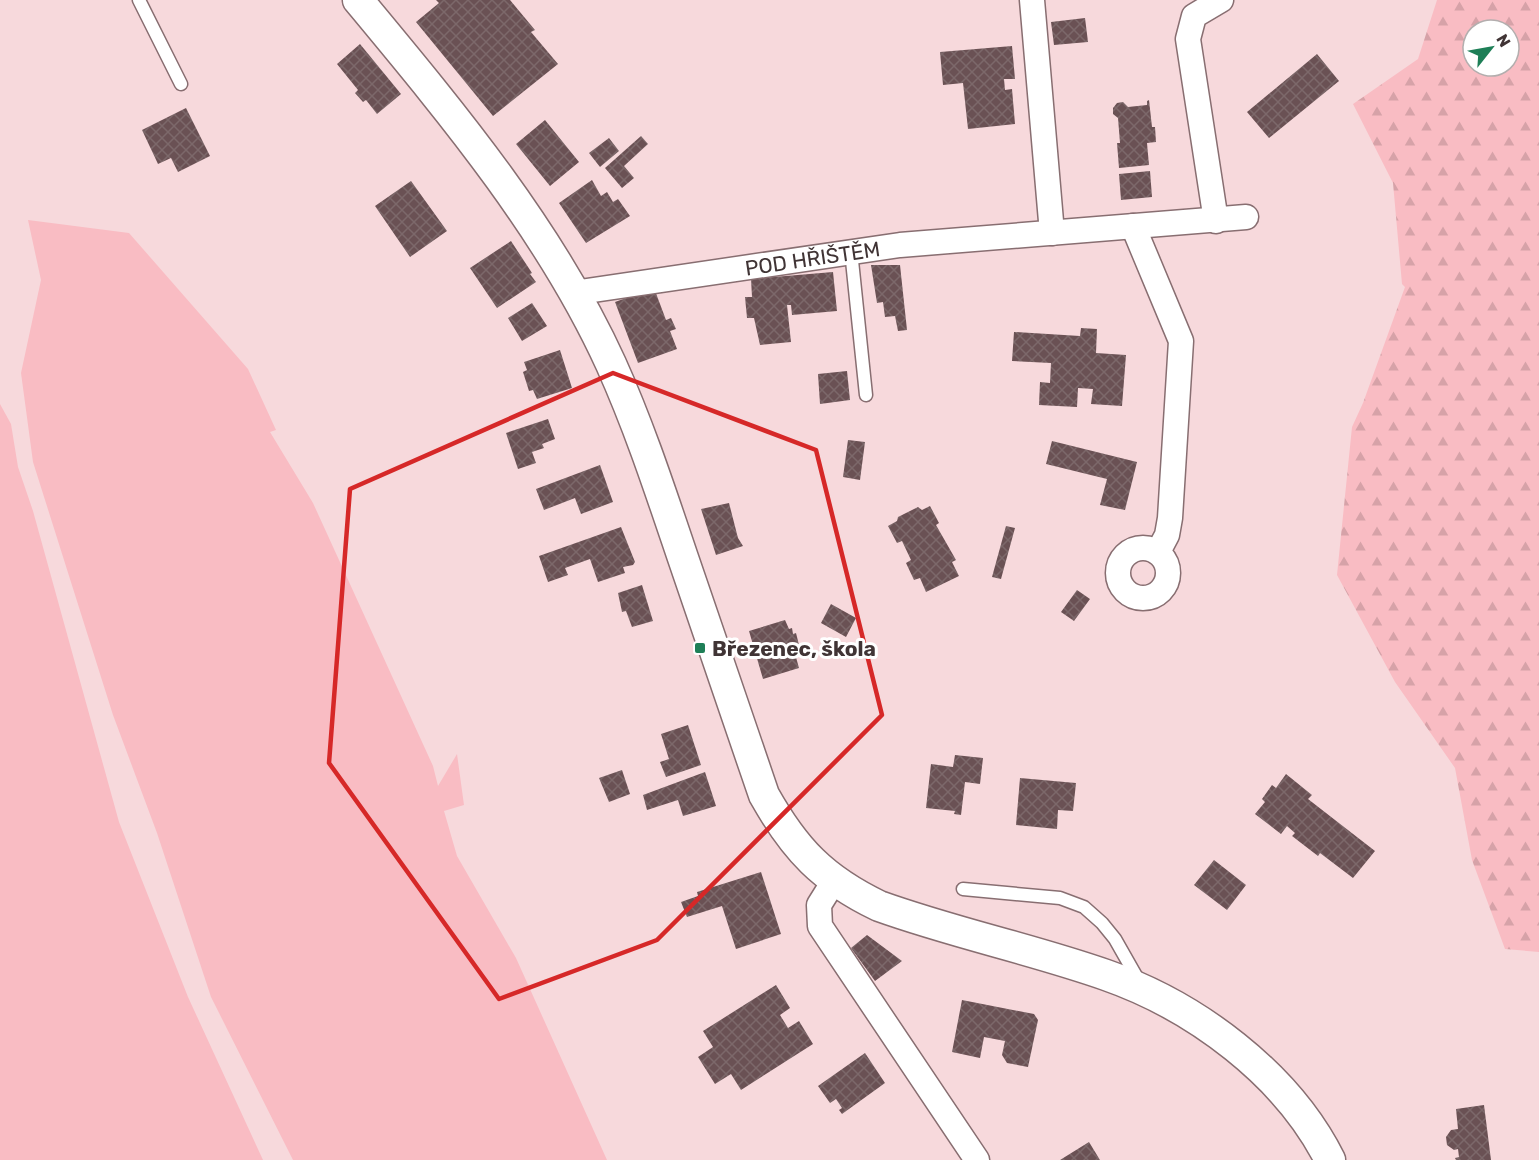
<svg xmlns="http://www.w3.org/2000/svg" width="1539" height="1160" font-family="Rubik,sans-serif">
	<defs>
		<pattern id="forest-firs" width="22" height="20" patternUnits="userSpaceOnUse" patternTransform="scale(1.5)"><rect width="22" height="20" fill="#f9bcc3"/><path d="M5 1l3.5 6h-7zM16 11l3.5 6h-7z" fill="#d6a2a8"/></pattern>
		<pattern id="building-cross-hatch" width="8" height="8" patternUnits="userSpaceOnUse" patternTransform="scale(1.5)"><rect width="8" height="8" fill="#6a5154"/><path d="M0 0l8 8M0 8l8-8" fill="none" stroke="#7c686a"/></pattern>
	</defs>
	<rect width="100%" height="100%" fill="#f7d9dc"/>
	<!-- grass -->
	<path fill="#f9bcc3" d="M28,220L129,233L248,369L276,430L270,432L313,503L433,766L438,786L457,754L464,805L444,811L457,856L516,958L607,1160H293L211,997L157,833L113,715L33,462L21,373L41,280Z
		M0,404L11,424L18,467L33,511L119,822L188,997L263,1160H0Z"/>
	<!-- forest -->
	<path fill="url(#forest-firs)" fill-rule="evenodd" d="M1437,0H1539V952L1505,949L1472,860L1455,768L1395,682L1337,575L1352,427L1363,403L1405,287L1402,284L1393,183L1353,104L1418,59ZM1473,30H1509V66H1473Z"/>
	<!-- building -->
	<path fill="url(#building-cross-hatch)" d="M436,0H510L535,30L531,32L558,64L493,116L416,22L439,3Z
		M1085,18L1088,42L1054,45L1051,22Z
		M360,44L401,94L377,114L366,100L363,102L355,93L358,90L337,64Z
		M1012,46L1015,79H1004L1005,90L1012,89L1015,124L968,129L963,83L943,85L940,52Z
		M1317,54L1339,81L1269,138L1247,112Z
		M1149,100L1152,127H1155L1156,142L1147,143L1149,165L1119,168L1117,143H1120L1118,118L1113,114V108L1117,103L1123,102L1128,107L1147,105V101Z
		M186,108L210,156L178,172L171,158L158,164L142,130Z
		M545,120L579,162L550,186L516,144Z
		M641,136L648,144L624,166L634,178L622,188L605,168Z
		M609,138L619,151L600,167L589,153Z
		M1150,171L1152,197L1121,200L1119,174Z
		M592,180L601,196L607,192L613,202L618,199L630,216L586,243L559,203Z
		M411,181L447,231L410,257L375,206Z
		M511,241L532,273L530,274L536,282L497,308L470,268Z
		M871,265H900L907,330L898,331L895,316L885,317L883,302L877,303Z
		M833,272L837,311L792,315L791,305H787L791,342L760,345L754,318H747L745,297H752L751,279Z
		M654,288L666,320L671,318L676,329L670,331L677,349L638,363L615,302Z
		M532,303L547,326L522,341L508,318Z
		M1081,328L1097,329L1096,353L1126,355L1122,406L1091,404L1093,389L1078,388L1077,407L1039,405L1040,382L1050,383L1051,363L1012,361L1014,332L1080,336Z
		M560,350L572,388L537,399L533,390L529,391L523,372L527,370L524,362Z
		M847,371L850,400L820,404L818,374Z
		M548,419L555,439L542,444L544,448L532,452L536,463L518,469L506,433Z
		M848,440L865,442L860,480L843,477Z
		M1052,441L1137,462L1125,510L1100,505L1107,479L1046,464Z
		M600,465L613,502L581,514L575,498L544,510L536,489Z
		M729,503L738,538L743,546L716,555L701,509Z
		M930,506L939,523L936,525L956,560L952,562L959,576L926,592L920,578L914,580L906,563L911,560L902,541L897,543L888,526L897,521L898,517L918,507L922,510Z
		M1006,526L1015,528L1001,579L992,577Z
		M621,527L635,562L633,565L623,567L625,573L598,582L590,559L565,568L568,575L548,582L539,556Z
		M642,585L653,621L632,627L626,611L622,612L618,593Z
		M1077,590L1090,599L1074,621L1061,612Z
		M831,604L856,618L846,637L821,623Z
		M785,620L789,629L792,628L793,634L796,633L800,649L794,650L799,668L763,679L749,631Z
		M688,725L701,765L666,777L660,762L669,759L661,734Z
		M955,755L983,758L980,784L965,782L961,815L954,814L955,811L926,808L931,764L953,767Z
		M622,770L630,794L609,802L599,778Z
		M705,772L716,806L683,816L678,800L647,810L643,795Z
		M1286,774L1312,795L1308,799L1375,851L1353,878L1320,853L1318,856L1292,836L1295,833L1287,826L1281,834L1255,814L1265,802L1262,799L1272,785L1276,788Z
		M1020,778L1076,783L1073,811L1058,810L1057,829L1016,825Z
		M1214,860L1246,885L1227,910L1194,885Z
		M761,872L781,934L736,949L722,906L687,917L681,902L698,896L697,892Z
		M867,935L902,961L875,981L851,948Z
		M776,985L790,1008L780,1015L788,1028L799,1021L813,1044L741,1090L731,1074L715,1084L698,1057L713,1047L703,1031Z
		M962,1000L1034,1014L1038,1020L1028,1067L1007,1063L1002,1055L1005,1041L984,1037L980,1058L952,1052Z
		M865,1053L885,1083L842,1114L839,1110L842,1108L836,1099L830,1103L818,1086Z
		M1484,1105L1491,1160H1456L1455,1158L1459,1157L1458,1149L1454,1150L1447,1145L1446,1137L1451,1130L1458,1129L1456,1109Z
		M1089,1142L1100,1160H1060Z"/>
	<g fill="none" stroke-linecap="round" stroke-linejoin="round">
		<defs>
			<path id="service" d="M139,0L181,84
				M851,251L866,395
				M963,889L1060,898L1084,907L1102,923L1115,939L1140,983"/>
			<g id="minor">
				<path d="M1032,0L1052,233"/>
				<path d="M1216,221L1188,39L1194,16L1221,0"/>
				<path d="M1133,226L1181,341L1170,518L1167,535L1158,552"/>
				<path id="s1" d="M573,293L900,245L1246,217"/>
				<circle cx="1143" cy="573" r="25"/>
				<path d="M834,881L819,905L820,926L977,1160"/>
			</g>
			<path id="tertiary" d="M358,0C451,112 550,230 611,364C639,426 660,490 682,555C710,635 737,715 764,795C795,850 823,879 879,906C954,933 1032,949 1106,975C1195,1006 1287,1074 1330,1160"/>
		</defs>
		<!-- service casing -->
		<use href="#service" stroke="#886e71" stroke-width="15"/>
		<!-- minor casing -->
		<use href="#minor" stroke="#886e71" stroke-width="27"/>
		<!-- tertiary casing -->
		<use href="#tertiary" stroke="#886e71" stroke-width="33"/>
		<!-- service -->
		<use href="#service" stroke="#fff" stroke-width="12"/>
		<!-- minor -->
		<use href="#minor" stroke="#fff" stroke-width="24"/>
		<!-- tertiary -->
		<use href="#tertiary" stroke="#fff" stroke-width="30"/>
	</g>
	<!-- marked area -->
	<path fill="none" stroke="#d62828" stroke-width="4.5" stroke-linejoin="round" d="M613,373L816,450L882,715L657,940L499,999L329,763L350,489Z"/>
	<!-- markers -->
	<rect fill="#1e7f57" stroke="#fff" stroke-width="2" x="694" y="642" width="12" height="12" rx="3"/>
	<g text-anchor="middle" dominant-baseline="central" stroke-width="6" stroke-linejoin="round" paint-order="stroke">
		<!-- street labels -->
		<g font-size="21" fill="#403435" stroke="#fff">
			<text stroke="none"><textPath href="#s1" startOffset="242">POD HŘIŠTĚM</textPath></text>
		</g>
		<!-- poi labels -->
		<g font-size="21" font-weight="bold" fill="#403435" stroke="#fff" text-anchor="start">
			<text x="712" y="648">Březenec, škola</text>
		</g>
	</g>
	<!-- north arrow -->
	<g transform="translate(1491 48) rotate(59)"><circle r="28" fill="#ffffff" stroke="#b3aeae" stroke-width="1.5"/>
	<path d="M0-4.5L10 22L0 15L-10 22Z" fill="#1e7f57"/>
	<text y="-9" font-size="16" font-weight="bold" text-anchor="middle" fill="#403435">N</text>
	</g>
</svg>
